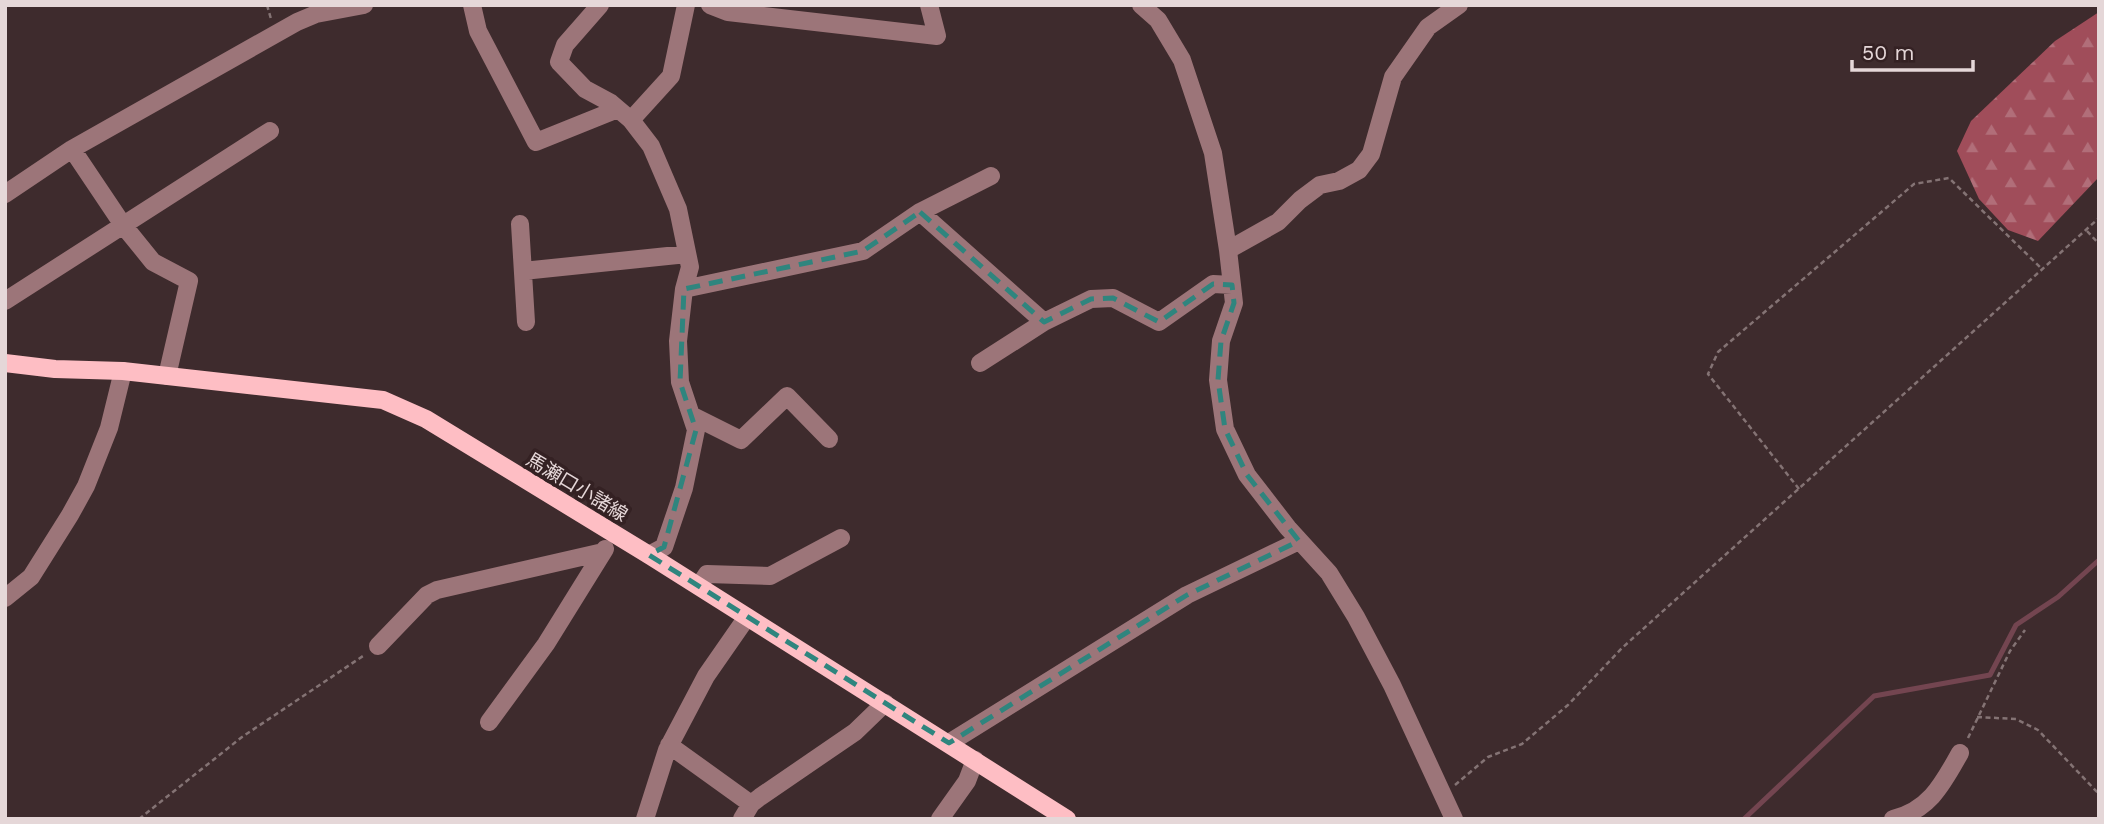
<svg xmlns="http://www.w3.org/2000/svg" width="2104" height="824" font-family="'Work Sans','Noto Sans JP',sans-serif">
	<defs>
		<pattern id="forest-firs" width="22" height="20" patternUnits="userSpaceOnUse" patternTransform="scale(1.75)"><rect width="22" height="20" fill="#a04d5a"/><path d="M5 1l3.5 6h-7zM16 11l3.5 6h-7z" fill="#b16e79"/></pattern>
	</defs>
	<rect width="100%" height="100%" fill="#3e2b2d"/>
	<!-- forest -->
	<path fill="url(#forest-firs)" d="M2099,12V177L2038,241L2008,230L1979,199L1957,151L1971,121L2055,41Z"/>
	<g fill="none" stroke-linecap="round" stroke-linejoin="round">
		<!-- stream -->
		<path stroke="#734550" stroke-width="5" d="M1744,819L1874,696L1990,675L2016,625L2058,597L2099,560"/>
		<!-- path -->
		<path stroke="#847374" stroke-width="2.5" stroke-dasharray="5 3.5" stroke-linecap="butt" d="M267,5L271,19
			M2087,231L2099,244
			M1799,489L1708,374L1718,352L1914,184L1949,178L2042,269
			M1977,717L2016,719L2038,730L2099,794
			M1968,738L2010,651L2025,630
			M1455,785L1488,757L1522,744L1568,705L1622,648L2099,218
			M139,819L242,737L363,656"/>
		<!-- minor -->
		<path stroke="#9c7579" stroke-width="18" d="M472,5L478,31L536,142L618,109
			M600,5L565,45L559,62L585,89L611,103L631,120L651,146L678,209L690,267L684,289L678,341L680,382L696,430L684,488L664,547L649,555
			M710,5L728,12L937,36L929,5
			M1141,5L1158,20L1182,60L1213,153L1228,250L1234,303L1221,341L1218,380L1225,429L1247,475L1288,528L1329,573L1356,617L1392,685L1454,819
			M631,120L671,76L686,5
			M72,149L123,225L153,262L189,281L167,376
			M5,194L72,149L297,22L316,14L364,5
			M920,212L1044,322L1091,299L1113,298L1159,322L1213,284L1232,285
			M520,224L526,322
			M1228,250L1278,222L1300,200L1320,185L1339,181L1359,170L1371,154L1393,77L1428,27L1459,5
			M523,271L687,254
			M684,289L863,251L920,212L991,176
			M5,301L270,131
			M980,363L1044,322
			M691,415L741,440L787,396L829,439
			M699,586L707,574L770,576L841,538
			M5,598L31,577L70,515L86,486L109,428L123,371
			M378,646L427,595L437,590L603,552
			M489,722L546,644L605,549
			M949,743L1187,595L1299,541
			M669,745L751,804
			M645,819L667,750L706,676L747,617
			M742,819L751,804L760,797L855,732L885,703
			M940,819L967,781L975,760
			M1893,819C1930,810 1943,783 1960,753"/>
		<!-- major -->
		<path stroke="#febec4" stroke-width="18" d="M5,363L55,369L123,371L383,400L426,419L649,555L1067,819"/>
	</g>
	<!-- marked area -->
	<path fill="none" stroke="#2f857e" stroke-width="5" stroke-dasharray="14 9" stroke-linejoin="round" d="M920,212L1044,322L1091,299L1113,298L1159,322L1213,284L1232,285L1234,303L1221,341L1218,380L1225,429L1247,475L1299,541L1187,595L949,743L649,555L664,547L696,430L680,382L684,289L863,251Z"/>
	<g text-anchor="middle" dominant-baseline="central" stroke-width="7" stroke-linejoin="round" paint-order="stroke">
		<!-- street labels -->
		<g font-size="19" fill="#e5d7d8" stroke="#342123">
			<text transform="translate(577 487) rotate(31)">馬瀬口小諸線</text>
		</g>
	</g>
	<!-- border -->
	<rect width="2104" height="824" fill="none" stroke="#e5d7d8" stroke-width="14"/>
	<!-- scale -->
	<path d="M1852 60v10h121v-10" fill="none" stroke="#e5d7d8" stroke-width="3.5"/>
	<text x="1862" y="60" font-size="21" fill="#e5d7d8" stroke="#342123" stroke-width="5" paint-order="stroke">50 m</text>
</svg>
